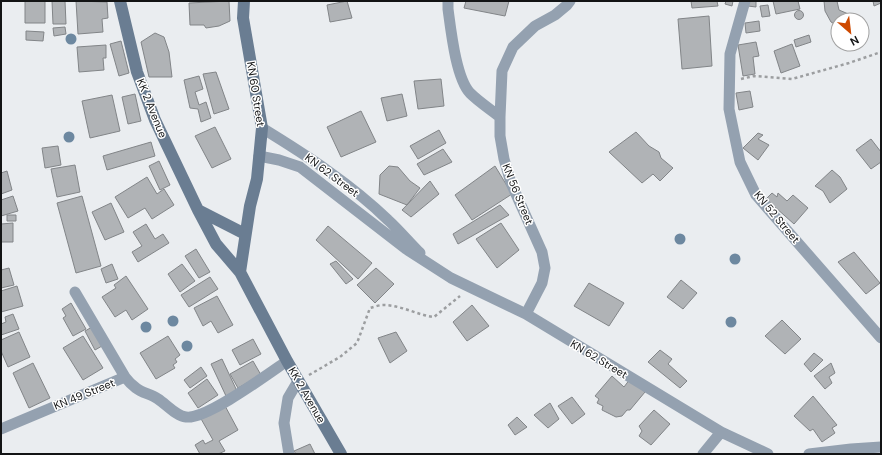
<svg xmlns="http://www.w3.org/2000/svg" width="882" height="455" font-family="'DM Sans',sans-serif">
	<rect width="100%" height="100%" fill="#eaedf0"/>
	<!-- building -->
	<path fill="#b0b3b6" stroke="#828588" d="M25,1H45V23H25Z
		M52,1H65L66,24H53Z
		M76,1L107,2L108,18L102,19L103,32L78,34Z
		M229,1L230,21L219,26L206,28L204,25H190L189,3Z
		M347,1L352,18L330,22L327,5Z
		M466,1H509L505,16L464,8Z
		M691,1H717L718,6L692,8Z
		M726,1H733L732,6L725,4Z
		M748,1H756V7L748,6Z
		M773,1H798L800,9L776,14Z
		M824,1H837L839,10L853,16L852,20H838V26L831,22L825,11Z
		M873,1H881V3L874,6Z
		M768,5L770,16L762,17L760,6Z
		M794.5 15a4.5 4.5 0 1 1 9 0a4.5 4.5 0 1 1-9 0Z
		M709,16L712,66L682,69L678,19Z
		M759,21L760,31L746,33L745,23Z
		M65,27L66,34L54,36L53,28Z
		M26,31L44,32L43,41L26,40Z
		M155,33L164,37L169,52L172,77H149L141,42Z
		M809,35L811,42L796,47L794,40Z
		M121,41L129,73L119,76L110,44Z
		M756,42L759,56L753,57L755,74L743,76L738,45Z
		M792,44L800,66L781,73L774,51Z
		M106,45V58H103L104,70L79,72L77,47Z
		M216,72L229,109L214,114L203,74Z
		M199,76L203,89L195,92L199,105L206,102L211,118L201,122L198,109L190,108L184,80Z
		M441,79L444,106L418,109L414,81Z
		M750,91L753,107L739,110L736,93Z
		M135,94L141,121L128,124L122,97Z
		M402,94L407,116L387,121L381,98Z
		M112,95L120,131L90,138L82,101Z
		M361,111L376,142L341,157L327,127Z
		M215,127L231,159L212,168L195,136Z
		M439,130L446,143L418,159L410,146Z
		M636,132L649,146L659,152L661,158L673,168L660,181L653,174L642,183L609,152Z
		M758,133L763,135L758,139L769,145L758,160L743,148Z
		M871,139L881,152V162L871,169L856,150Z
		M151,142L155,156L107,170L103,156Z
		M58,146L61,165L45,168L42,148Z
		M443,149L452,162L424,175L417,164Z
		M159,161L170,185L160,190L149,166Z
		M75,165L80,192L57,197L51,169Z
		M389,166L398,167L410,181L420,188L407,205L379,194L380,175Z
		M495,166L512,194L472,220L455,195Z
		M832,170L840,177L847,189L830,203L823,191L815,186Z
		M7,171L12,190L1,194V173Z
		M147,177L157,194L164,189L174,205L152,219L145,208L128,218L115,197Z
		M430,181L439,194L411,217L402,210Z
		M772,193L777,197L778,193L787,201L793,195L808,208L794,224L766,199Z
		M13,196L18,211L1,216V200Z
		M82,196L101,266L76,273L57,203Z
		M111,203L124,232L105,240L92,212Z
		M500,205L509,215L458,244L453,234Z
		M7,215H16V221H7Z
		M13,223V242H1V224Z
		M501,223L519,250L497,268L476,239Z
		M146,224L155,239L163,234L169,243L138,262L132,252L142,246L133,232Z
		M328,226L372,263L358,279L316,240Z
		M196,249L210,272L199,278L185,256Z
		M854,252L880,283L866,294L838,262Z
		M336,261L353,279L346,284L330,264Z
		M112,264L118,279L106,283L101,269Z
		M182,264L195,281L180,292L168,274Z
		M9,268L14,285L1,288V270Z
		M376,268L394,284L375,303L357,285Z
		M126,276L148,309L132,320L126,310L115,317L102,297L116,288L114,285Z
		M210,277L218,289L189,307L181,295Z
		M681,280L697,293L683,309L667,297Z
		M589,283L624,303L609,326L574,306Z
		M17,286L23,306L1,312V291Z
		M217,296L233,325L218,333L211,321L203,326L194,308Z
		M71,303L86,329L73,336L63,318L66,316L62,309Z
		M472,305L489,326L467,341L453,322Z
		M13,314L19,329L1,335V324L6,322L5,317Z
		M782,320L801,339L785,354L765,336Z
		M92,327L102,346L95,350L85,331Z
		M19,332L30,357L8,367L1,351V340Z
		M396,332L407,351L390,363L378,338Z
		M83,336L103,368L83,380L63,348Z
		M168,336L180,355L175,359L177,362L173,365L175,368L156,379L140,353Z
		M253,339L261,354L240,365L232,350Z
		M660,350L672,359L668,364L687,381L680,388L648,362Z
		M814,353L823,360L811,372L804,364Z
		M222,359L237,391L226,396L211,364Z
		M253,361L261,375L238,388L230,374Z
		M33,363L50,398L29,408L13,373Z
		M831,363L835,373L829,377L832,383L825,389L814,376Z
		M201,367L207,376L190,388L184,380Z
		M612,376L624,387L630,379L645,392L630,410H627L622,416L616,417L602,410L603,406L597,403L599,399L595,396Z
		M207,379L218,395L198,408L188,393Z
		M813,396L837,425L832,428L835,433L822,442L813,429L810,431L794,416Z
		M572,397L585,414L572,424L558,406Z
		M550,403L559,419L548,428L534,415Z
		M224,404L238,430L219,441L225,451L218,454H200L195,445L203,440L205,444L213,440L200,417Z
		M654,410L670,424L651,445L639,436L642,431L639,426Z
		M517,417L527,427L515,435L508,425Z
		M310,444L315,454H296L294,451Z"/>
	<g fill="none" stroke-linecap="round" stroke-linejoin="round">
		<!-- path -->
		<path stroke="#9c9ea0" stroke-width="2.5" stroke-dasharray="3 3" stroke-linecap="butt" d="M741,79L754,76L792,79L849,63L881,52
			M309,375L340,357L357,343L370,308C374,307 379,305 383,305C401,305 417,315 434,317L460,296"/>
		<!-- street -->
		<path stroke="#94a1b0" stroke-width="11" d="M448,1V9C451,31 456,78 470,93C479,102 490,109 500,117
			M745,1L730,54L729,109L740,162L756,195L881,338
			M262,128C306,155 351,184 388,220C399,230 409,242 420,253
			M259,156L279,160L300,167L406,249L451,278L526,314L721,432L768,454
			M75,292L125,377
			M526,314L542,283L545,268L542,252L511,183L504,159L500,136V117L502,71L513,47L535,26L555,15L567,5L570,1
			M1,429L125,377C128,381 132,385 136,388C142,393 151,394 158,399C166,404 176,416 186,417C206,420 268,374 287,361
			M289,454L284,423L288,398L298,381
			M703,454L721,432
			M809,454L851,449L881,447"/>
		<!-- secondary -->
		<path stroke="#6a7d92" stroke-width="12" d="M120,1L137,72L155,120L198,210L216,244L240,272
			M244,1L243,18L262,128L257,179L250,206L240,272L287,361L341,454
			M198,210L245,234"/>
	</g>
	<!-- trees -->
	<g fill="#6d88a0">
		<circle cx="71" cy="39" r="5.5"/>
		<circle cx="69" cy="137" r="5.5"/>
		<circle cx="680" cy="239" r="5.5"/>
		<circle cx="735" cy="259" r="5.5"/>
		<circle cx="173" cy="321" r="5.5"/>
		<circle cx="731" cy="322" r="5.5"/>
		<circle cx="146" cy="327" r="5.5"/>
		<circle cx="187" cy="346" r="5.5"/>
	</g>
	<g text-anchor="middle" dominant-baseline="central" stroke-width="3" stroke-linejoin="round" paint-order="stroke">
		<!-- street labels -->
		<g font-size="11" fill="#131415" stroke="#fff">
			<text transform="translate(256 94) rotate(81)">KN 60 Street</text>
			<text transform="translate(152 108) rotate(68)">KK 2 Avenue</text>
			<text transform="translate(332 175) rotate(37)">KN 62 Street</text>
			<text transform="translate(518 194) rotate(68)">KN 56 Street</text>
			<text transform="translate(777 217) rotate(50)">KN 52 Street</text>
			<text transform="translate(599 359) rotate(31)">KN 62 Street</text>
			<text transform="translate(84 394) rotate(-22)">KN 49 Street</text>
			<text transform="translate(307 395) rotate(60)">KK 2 Avenue</text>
		</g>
	</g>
	<!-- border -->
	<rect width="882" height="455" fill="none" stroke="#131415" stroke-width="4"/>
	<!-- north arrow -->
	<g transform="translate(850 32) rotate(152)"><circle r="19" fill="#ffffff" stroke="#a1a1a1"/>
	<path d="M0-3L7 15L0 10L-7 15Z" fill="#ce4900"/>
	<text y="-6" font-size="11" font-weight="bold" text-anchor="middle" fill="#131415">N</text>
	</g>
</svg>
